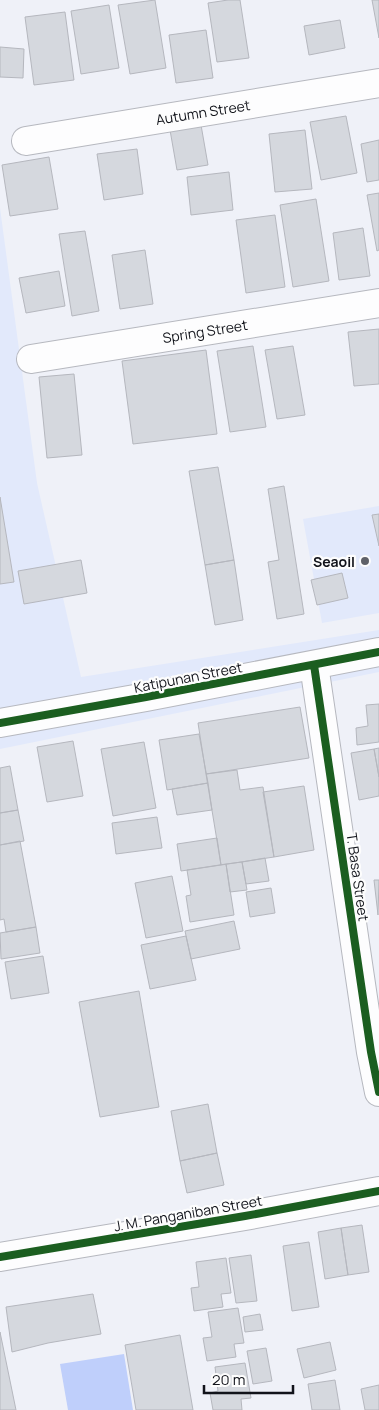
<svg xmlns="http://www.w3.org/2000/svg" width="379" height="1410" font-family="Manrope,sans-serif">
	<rect width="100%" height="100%" fill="#eff1f8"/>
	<!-- built -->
	<path fill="#e2e9fb" d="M0,208L37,483L81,677L379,630V672L0,749Z
		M379,506V613L322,623L303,519Z"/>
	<!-- water -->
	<path fill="#bfcffb" d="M124,1354L133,1410H68L60,1364Z"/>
	<!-- building -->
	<path fill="#d5d8de" stroke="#b5b7be" d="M155,0L166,68L130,74L118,5Z
		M228,0H240L249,58L217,62L208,3Z
		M372,0H379V38Z
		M109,5L119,68L81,74L71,11Z
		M65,12L74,80L34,85L25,17Z
		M340,20L345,48L309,55L304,26Z
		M206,30L213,78L176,83L169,35Z
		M0,47L24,49L23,78L0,77Z
		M346,116L357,173L321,180L310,122Z
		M201,125L208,165L177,170L170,130Z
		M305,130L312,189L275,192L269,134Z
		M379,140V180L367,182L361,144Z
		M137,149L143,194L104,200L97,154Z
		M49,157L58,209L10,216L2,165Z
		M229,172L233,210L191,215L187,177Z
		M379,193V250L377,251L367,195Z
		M316,199L329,281L293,287L280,205Z
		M275,215L285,287L246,293L236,220Z
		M363,228L370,276L339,280L333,233Z
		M85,231L99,311L72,316L59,234Z
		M145,250L153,304L120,309L112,255Z
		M59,271L65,306L26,313L19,278Z
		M379,329V384L354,386L348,332Z
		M253,346L266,427L230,432L217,351Z
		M293,346L305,415L277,419L265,350Z
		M206,350L217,434L133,444L122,361Z
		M74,374L82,455L47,458L39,377Z
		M218,467L234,560L205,565L189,471Z
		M284,486L304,614L277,619L268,562L279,560L268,489Z
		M0,497L14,582L0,584Z
		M379,514V546L372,515Z
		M81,560L87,593L24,604L18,571Z
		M234,560L243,620L215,625L205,565Z
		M342,573L348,598L317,605L311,580Z
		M379,704V742L357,745L356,728L368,726L366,705Z
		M300,707L309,758L206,774L198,723Z
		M199,734L208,783L167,790L159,740Z
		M73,741L83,796L47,802L37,747Z
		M144,742L156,808L113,816L101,749Z
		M379,748V777L374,749Z
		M374,749L379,777V796L359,800L351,753Z
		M10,766L18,810L0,813V768Z
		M237,770L240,790L263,787L274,857L221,865L206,774Z
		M208,783L212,810L177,815L172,789Z
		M304,786L314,850L274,857L263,792Z
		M18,810L24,841L0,845V813Z
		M157,817L162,848L116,854L112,823Z
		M217,838L221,865L181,871L177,844Z
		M20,841L36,927L6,932L4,919L0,920V845Z
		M265,858L269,881L246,884L242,862Z
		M242,862L247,890L230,892L226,864Z
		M226,864L234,915L190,922L186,896L191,895L187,870Z
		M172,876L183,931L146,938L135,883Z
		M374,880H379L378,915Z
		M271,888L275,913L250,917L246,892Z
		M234,921L240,949L191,959L185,931Z
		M36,927L40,953L1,959L0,933Z
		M186,936L196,980L150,989L141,945Z
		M43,956L49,993L11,999L5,962Z
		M139,991L159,1107L100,1117L79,1002Z
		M208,1104L217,1153L180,1161L171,1111Z
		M217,1153L224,1185L187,1193L180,1161Z
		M362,1225L369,1272L348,1275L341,1228Z
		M341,1228L348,1275L325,1279L318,1232Z
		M309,1242L319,1307L292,1311L283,1246Z
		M251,1255L257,1301L236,1303L229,1258Z
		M226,1258L231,1293L221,1294L223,1307L194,1311L191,1288L199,1287L196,1262Z
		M93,1294L101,1334L48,1343L12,1352L6,1307Z
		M238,1308L244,1343L234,1344L236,1357L207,1361L203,1338L212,1337L208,1312Z
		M260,1314L263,1330L245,1332L243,1317Z
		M0,1332L16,1410H0Z
		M180,1335L193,1410H136L125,1345Z
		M330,1342L336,1370L304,1378L297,1349Z
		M266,1348L272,1381L253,1384L247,1351Z
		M245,1363L251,1398L241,1399L242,1410H213L210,1393L218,1391L215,1367Z
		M335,1380L340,1410H312L308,1384Z
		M379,1385V1410H365L361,1389Z"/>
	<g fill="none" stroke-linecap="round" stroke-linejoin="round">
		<defs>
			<path id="minor" d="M26,141L379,83
				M31,359L379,303
				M314,665L371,1052L379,1092
				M0,1257L245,1216L379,1191"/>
			<path id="tertiary" d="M0,723L146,697L379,652"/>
		</defs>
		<!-- minor casing -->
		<use href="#minor" stroke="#b6b8bf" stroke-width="30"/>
		<!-- tertiary casing -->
		<use href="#tertiary" stroke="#b6b8bf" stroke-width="30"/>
		<!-- minor -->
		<use href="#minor" stroke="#fdfdfe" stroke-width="28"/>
		<!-- tertiary -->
		<use href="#tertiary" stroke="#fdfdfe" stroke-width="28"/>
		<defs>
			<path id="cycleway" d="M314,665L371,1052L379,1092
				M0,723L146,697L379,652
				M0,1257L245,1216L379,1191"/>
		</defs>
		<!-- cycleway casing -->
		<use href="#cycleway" stroke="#fdfdfd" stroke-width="11"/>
		<!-- cycleway -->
		<use href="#cycleway" stroke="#1b5e20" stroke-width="8"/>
	</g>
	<!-- markers -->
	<circle fill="#5f6168" stroke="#fdfdfd" stroke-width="2" cx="365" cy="561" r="5"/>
	<g text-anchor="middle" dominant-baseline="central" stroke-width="4.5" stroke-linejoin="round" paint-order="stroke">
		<!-- street labels -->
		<g font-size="14" fill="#11131a" stroke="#fdfdfd">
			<text transform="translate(203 112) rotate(-9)">Autumn Street</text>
			<text transform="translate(205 331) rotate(-9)">Spring Street</text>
			<text transform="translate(188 677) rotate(-11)">Katipunan Street</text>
			<text transform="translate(358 877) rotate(82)">T. Basa Street</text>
			<text transform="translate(188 1213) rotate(-10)">J. M. Panganiban Street</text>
		</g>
		<!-- poi labels -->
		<g font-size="14" font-weight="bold" fill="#11131a" stroke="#fdfdfd" text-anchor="end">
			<text x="355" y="561">Seaoil</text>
		</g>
	</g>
	<!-- scale -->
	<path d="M204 1385v8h89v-8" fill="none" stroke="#11131a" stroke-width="2.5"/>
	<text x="212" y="1385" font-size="15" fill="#11131a" stroke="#fdfdfd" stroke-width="4" paint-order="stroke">20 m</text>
</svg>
